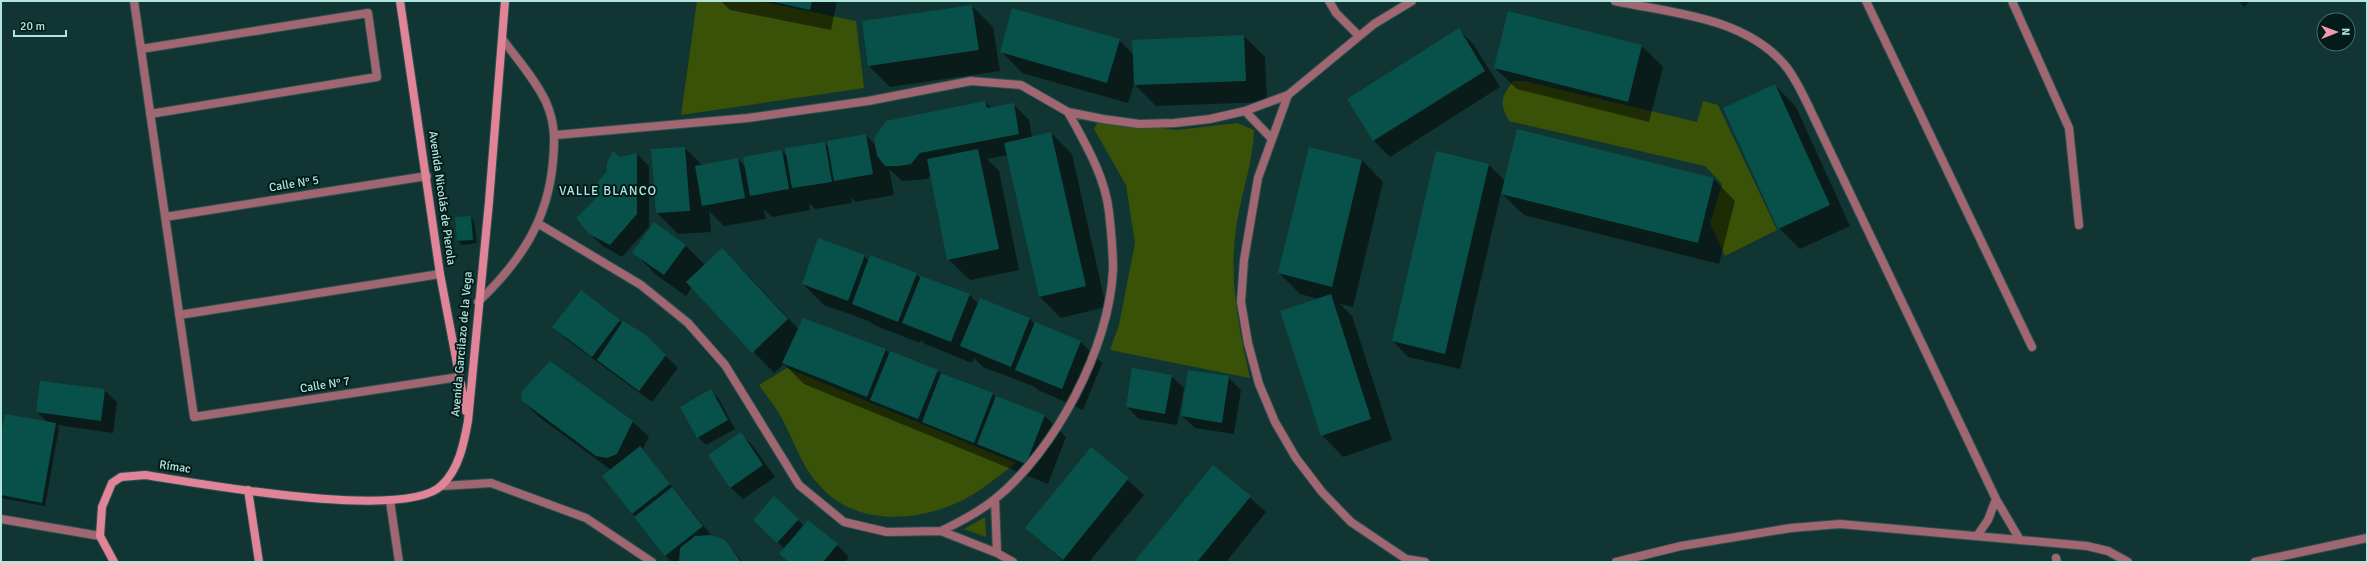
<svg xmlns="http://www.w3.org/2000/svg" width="2368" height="563" font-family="Signika,sans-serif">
	<rect width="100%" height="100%" fill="#113532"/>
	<!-- green -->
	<path fill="#3a5208" d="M697,1H760L856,21L864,88L681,115Z
		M1513,81H1524L1697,122L1703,101L1718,105L1777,230L1725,256L1710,223L1722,184L1705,166L1509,121C1499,102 1501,98 1513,81Z
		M1099,120L1177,130L1237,123L1254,130C1253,162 1242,191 1237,222C1228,277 1238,324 1250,378L1110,350L1119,325L1135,243L1126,185L1094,129Z
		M787,368L1016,463C1001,474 987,486 972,495C926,522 858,529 820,486C800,465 794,439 780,415C774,405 766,395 759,385Z
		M985,517L986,537L964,529Z"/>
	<!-- shadow -->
	<path fill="#0007" d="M721,1H837L831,30L730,10Z
		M2238,1H2249L2245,7Z
		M972,6L993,27L1000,71L890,87L869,66Z
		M1459,30L1474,45L1500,87L1390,157L1374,141L1349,100Z
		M1244,36L1265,57L1267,102L1156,106L1134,84L1128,103L1022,73L1001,51L1119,40L1134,55Z
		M1642,46L1663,67L1649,122L1517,89L1495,68Z
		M1775,85L1796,107L1850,226L1800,249L1779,228Z
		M985,102L992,108L1013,104L1029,120L1032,137L1051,133L1072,154L1106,307L1061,318L1040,297L1008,155L987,159L999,171L1019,270L970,280L948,259L931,175L927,179L902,181L889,169L894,195L856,202L851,198L852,203L815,209L809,203L810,210L772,217L764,209L766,219L724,226L709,211L711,232L678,234L657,213L652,150L685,148L702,165L738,159L745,167L782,151L788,157L824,143L829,147L866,135L876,146Z
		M1518,131L1714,179L1735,201L1719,264L1524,215L1501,193L1460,369L1408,357L1393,341L1489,165L1506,182Z
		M1310,148L1362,160L1383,182L1353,307L1340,304L1352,316L1392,440L1343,457L1322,435L1318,299L1300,294L1279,273Z
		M637,154L649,166V227L622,257L603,246L590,234L599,196L619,158Z
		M471,217L474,221L477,243L462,245L458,241L456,218Z
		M685,245L705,265L743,270L799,330L886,350L890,354L937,371L993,394L996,398L1045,416L1066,437L1048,484L804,384L784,364L774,373L692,287L686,296L655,274L634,252Z
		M864,256L869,261L916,274L921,279L969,294L978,304L980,299L1030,319L1035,324L1081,342L1102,363L1083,410L1038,390L1033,386L983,367L974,358L972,363L925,344L921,340L920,343L874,325L869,321L824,305L803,284Z
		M619,321L665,355L678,368L652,402L566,339L554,327Z
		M550,363L633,422L649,437L642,450L712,536L724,541L743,562H672L665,555L603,476L611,470L539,417L523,401Z
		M1171,376L1184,388L1177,425L1139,419L1127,407Z
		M1228,377L1241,390L1234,434L1195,428L1182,416Z
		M104,390L117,402L113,433L57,425L59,428L45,506L1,498V440L48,423L37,412Z
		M710,391L719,399L735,429L706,445L698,437Z
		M741,434L753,446L775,477L743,499L730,487Z
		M1092,448L1144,495L1089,562H1064L1026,528Z
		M1214,466L1266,512L1226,562H1136Z
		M798,520L804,526L837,545L849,557L845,562H789L781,554L785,549L762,528Z"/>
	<!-- building -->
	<path fill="#08514b" d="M770,1H812L810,10Z
		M972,5L979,50L868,66L862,21Z
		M1012,8L1120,39L1107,83L1000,52Z
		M1508,11L1642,45L1628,102L1494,68Z
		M1459,28L1485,71L1373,141L1347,99Z
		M1244,35L1246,81L1134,85L1132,40Z
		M1775,84L1830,205L1778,229L1723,108Z
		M985,101L987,108L1014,103L1019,134L920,153L911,164L899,166H885L877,156L874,138L886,121Z
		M1517,129L1714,178L1698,243L1501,194Z
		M1051,132L1086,286L1039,297L1004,143Z
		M866,134L873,174L834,181L827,141Z
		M825,142L832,182L792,188L785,148Z
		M685,147L690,211L656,213L651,149Z
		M1309,147L1362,160L1332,287L1278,273Z
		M978,149L999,249L947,260L927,159Z
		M782,150L789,189L750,196L743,157Z
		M613,151L619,157L637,153V214L610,245L589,234L576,218L598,196V182L607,171V163Z
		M1436,151L1489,164L1445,354L1392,341Z
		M738,158L745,198L702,206L695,166Z
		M471,216L473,240L457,241L455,217Z
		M654,222L686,245L664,275L632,253Z
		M818,238L865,255L848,301L802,284Z
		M722,248L788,319L752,353L686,282Z
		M870,255L917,273L898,322L852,304Z
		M921,276L970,294L951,342L902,323Z
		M581,290L620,320L592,357L552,327Z
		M1331,294L1371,419L1321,436L1280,311Z
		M980,298L1030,318L1011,367L960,346Z
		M803,318L886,349L867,397L782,363Z
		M623,321L646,335L666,355L639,391L597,360Z
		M1035,322L1081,341L1062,389L1015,370Z
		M890,351L938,370L918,419L870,400Z
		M550,361L633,421L617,454L607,458L596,456L522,401L521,392Z
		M1132,368L1172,375L1165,414L1126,407Z
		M1188,370L1229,376L1222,423L1181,416Z
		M941,373L993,393L974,443L922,422Z
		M40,381L105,389L101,421L36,412Z
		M711,389L728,420L697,438L680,407Z
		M996,396L1045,415L1026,464L977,444Z
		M5,414L56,423L42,503L1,495V434Z
		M741,432L763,465L730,488L708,455Z
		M640,446L670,484L632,514L602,476Z
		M1091,447L1129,478L1063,560L1025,528Z
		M1213,465L1251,496L1197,562H1134Z
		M672,487L703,526L665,556L634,517Z
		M774,496L799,519L777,543L753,520Z
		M808,520L838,544L823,562H789L779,554Z
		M711,535L725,540L741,562H679L680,548L695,536Z"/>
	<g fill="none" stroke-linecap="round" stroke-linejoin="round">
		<defs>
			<path id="street" d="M134,1L194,417L459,377
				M1329,1L1336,13L1359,36
				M1615,1C1672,13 1742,17 1783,63C1794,75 1801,91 1808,105L1996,499L2020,540
				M1866,1L2032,347
				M2012,1L2069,128L2079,225
				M141,49L368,13L377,77L150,114
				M1288,95L1258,178L1244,260L1241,302L1248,343L1259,384L1275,422L1296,458L1322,492L1351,522L1406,559L1425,562
				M1245,111L1271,138
				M556,135L748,118L868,101L971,81L1021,85L1068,112L1103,119L1139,124L1175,123L1210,119L1245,111L1288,95L1374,24L1412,1
				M165,217L427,176
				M539,224L641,285L688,323L725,365L799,485L844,522L887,532L941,531L997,553L1013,562
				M478,302C520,262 548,221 553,161C555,139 555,123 546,102C535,79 518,60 503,40
				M179,315L440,274
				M442,486L491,483L586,518L652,562
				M995,499L997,553
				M390,501L399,562
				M1,519L100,536
				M941,531C960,522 979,512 995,499C1055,451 1110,347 1113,269C1113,251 1111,230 1109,212C1105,176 1085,143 1068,112
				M1977,536L1988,520L1996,499
				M2056,558L2057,562
				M1616,562L1681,546L1791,528L1840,524L2087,546L2108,551L2128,562
				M2255,562L2367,538"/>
			<path id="secondary" d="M400,1L440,274L466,411
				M248,490L259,562
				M114,562L100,536L102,507L112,483L121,477L145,475C199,483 406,522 442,485C459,469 464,443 468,421L489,202L505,1"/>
		</defs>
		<!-- street casing -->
		<use href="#street" stroke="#2b514e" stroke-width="10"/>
		<!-- secondary casing -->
		<use href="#secondary" stroke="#2b514e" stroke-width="10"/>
		<!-- street -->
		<use href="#street" stroke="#a06672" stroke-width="8"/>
		<!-- secondary -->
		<use href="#secondary" stroke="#e18498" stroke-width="8"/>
	</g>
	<g text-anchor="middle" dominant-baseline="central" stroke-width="4" stroke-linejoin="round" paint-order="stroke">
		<!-- street labels -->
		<g font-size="12" fill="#b2e5de" stroke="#031b19">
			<text transform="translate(294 184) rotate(-9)">Calle N° 5</text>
			<text transform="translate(442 198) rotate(82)">Avenida Nicolás de Pierola</text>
			<text transform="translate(462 344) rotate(-85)">Avenida Garcilazo de la Vega</text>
			<text transform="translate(325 385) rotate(-9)">Calle N° 7</text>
			<text transform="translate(175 467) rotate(8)">Rímac</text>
		</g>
		<!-- neighbourhood labels -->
		<g font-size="13" letter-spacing="1" fill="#b2e5de" stroke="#031b19">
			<text x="608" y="191">VALLE BLANCO</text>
		</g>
	</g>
	<!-- border -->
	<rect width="2368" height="563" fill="none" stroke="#b2e5de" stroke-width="4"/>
	<!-- north arrow -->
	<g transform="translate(2336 32) rotate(89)"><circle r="19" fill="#031b19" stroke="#496c68"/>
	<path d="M0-3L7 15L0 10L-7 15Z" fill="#f39aac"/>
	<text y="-6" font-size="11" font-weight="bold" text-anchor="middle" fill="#b2e5de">N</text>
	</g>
	<!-- scale -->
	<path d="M14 30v6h52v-6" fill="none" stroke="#b2e5de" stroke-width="2"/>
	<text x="20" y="30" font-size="12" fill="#b2e5de" stroke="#031b19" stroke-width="3" paint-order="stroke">20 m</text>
</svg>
